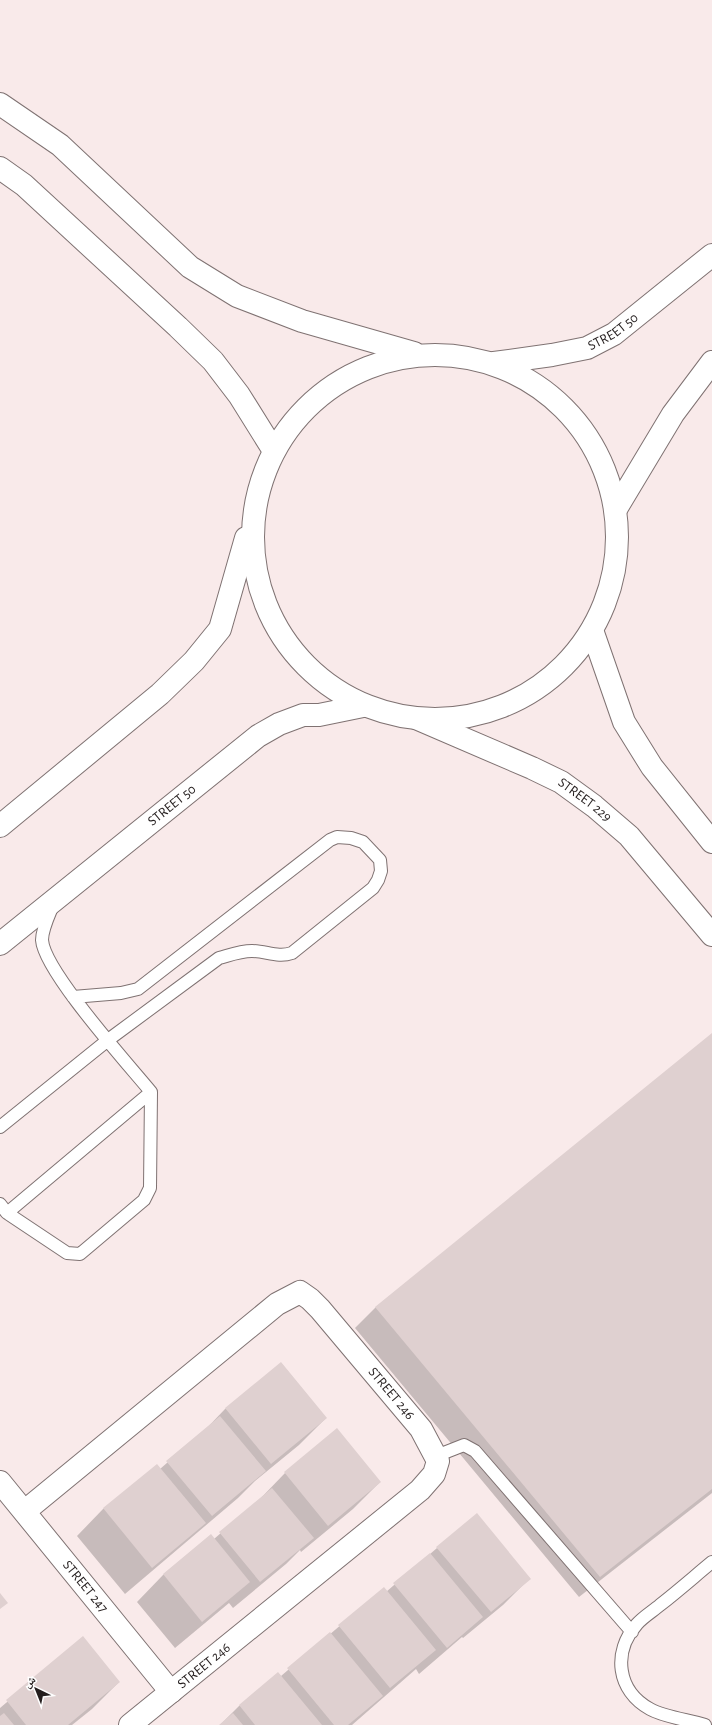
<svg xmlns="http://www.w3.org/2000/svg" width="712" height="1725" font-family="'Alegreya Sans','Noto Naskh Arabic',sans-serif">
	<rect width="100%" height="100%" fill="#f9eaea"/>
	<!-- shadow -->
	<path fill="#0003" d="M712,1035V1493L579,1597L355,1328L376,1307Z
		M281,1363L326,1418L299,1445L255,1481L238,1498L125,1594L77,1536L103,1509L157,1465L160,1469L205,1430L225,1409Z
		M285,1473L380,1482L353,1509L301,1552L300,1550L286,1564L233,1608L229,1603L175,1648L137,1602L163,1575L211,1536L214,1539L259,1500Z
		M437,1548L530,1578L503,1605L463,1638L462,1637L419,1674L416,1669L352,1725H220L239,1706L278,1673L281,1676L383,1589L386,1592Z
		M83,1638L119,1682L92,1709L72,1725H0V1708Z"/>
	<!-- building -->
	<path fill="#dfd0d0" d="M712,1033V1489L600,1577L375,1307Z
		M281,1362L327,1418L271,1464L225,1408Z
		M220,1416L266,1471L212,1516L166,1461Z
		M337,1428L381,1482L328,1526L284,1472Z
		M157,1464L206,1523L152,1568L103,1508Z
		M272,1488L314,1538L260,1582L219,1532Z
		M477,1513L531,1579L491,1612L436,1547Z
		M211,1534L250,1582L202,1622L163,1574Z
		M430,1553L483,1617L447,1648L393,1583Z
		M384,1587L436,1650L390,1688L338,1625Z
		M0,1593L8,1603L0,1609Z
		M330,1632L383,1696L348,1725H334L287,1668Z
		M83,1636L120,1682L68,1725H26L6,1700Z
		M278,1672L322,1725H255L239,1705Z
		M4,1713L14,1725H0V1716Z
		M233,1713L243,1725H219Z"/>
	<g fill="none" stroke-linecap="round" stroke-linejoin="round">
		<defs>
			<path id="service" d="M0,1127L108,1040L219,958C230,955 240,951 252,951C266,951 278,958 292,953L373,888L378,880L381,871L380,860L363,842L351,838L337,837L330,840L138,989L121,993L73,997
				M0,1204L7,1213L151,1092
				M7,1213L67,1253L80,1254L144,1200L150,1188L151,1092C128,1064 44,971 42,940C42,929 49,915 53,905
				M436,1456L464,1445L475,1451L632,1632
				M705,1725C689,1720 664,1717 650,1709C617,1691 612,1652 637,1624C643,1617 653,1611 660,1605C678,1591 695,1576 712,1562"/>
			<g id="minor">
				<path id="s1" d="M0,1482L171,1692"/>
				<path id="s2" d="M25,1511L277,1304L300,1292L310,1299L320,1309L421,1429L438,1461L434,1474L420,1490L130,1725"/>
			</g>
			<g id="tertiary">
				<path d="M592,630L624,722L652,767L712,842"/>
				<path id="s3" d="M418,719L532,768L561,782L594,806L629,836L712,935"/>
			</g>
			<g id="secondary">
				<path d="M0,104L60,145L190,267L237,296L302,321L414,353"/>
				<path d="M0,168L24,185L178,327L213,361L239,395L274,451"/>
				<circle cx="435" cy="537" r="182"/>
				<path id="s4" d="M494,363L552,355L587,348L614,334L712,255"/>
				<path d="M616,509L673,414L712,362"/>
				<path d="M0,826L160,694L194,661L220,629L246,538"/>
				<path id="s5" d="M0,944L258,736L279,724L303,715H319L363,706"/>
			</g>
		</defs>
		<!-- service casing -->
		<use href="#service" stroke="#7f7272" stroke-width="14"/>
		<!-- minor casing -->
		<use href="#minor" stroke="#7f7272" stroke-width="24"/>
		<!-- tertiary casing -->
		<use href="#tertiary" stroke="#7f7272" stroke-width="24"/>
		<!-- secondary casing -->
		<use href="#secondary" stroke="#7f7272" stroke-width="24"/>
		<!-- service -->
		<use href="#service" stroke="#fff" stroke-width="12"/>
		<!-- minor -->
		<use href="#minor" stroke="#fff" stroke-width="22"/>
		<!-- tertiary -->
		<use href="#tertiary" stroke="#fff" stroke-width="22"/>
		<!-- secondary -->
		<use href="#secondary" stroke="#fff" stroke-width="22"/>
	</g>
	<g text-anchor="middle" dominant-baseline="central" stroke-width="3" stroke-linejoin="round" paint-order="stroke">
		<!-- street labels -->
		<g font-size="14" fill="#241e1e" stroke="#fff">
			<text stroke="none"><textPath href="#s4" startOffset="125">STREET 50</textPath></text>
			<text stroke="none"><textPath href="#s3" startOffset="186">STREET 229</textPath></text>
			<text stroke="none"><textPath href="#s5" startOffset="221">STREET 50</textPath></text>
			<text stroke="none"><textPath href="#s2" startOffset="489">STREET 246</textPath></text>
			<text stroke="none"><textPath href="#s1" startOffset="135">STREET 247</textPath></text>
			<text transform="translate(204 1666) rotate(-39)">STREET 246</text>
		</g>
	</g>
	<!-- north arrow -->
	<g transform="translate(36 1689) rotate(317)" stroke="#ffffff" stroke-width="3" paint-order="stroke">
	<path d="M0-3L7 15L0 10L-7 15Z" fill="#241e1e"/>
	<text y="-6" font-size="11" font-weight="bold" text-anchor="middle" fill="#241e1e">ش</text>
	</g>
</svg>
